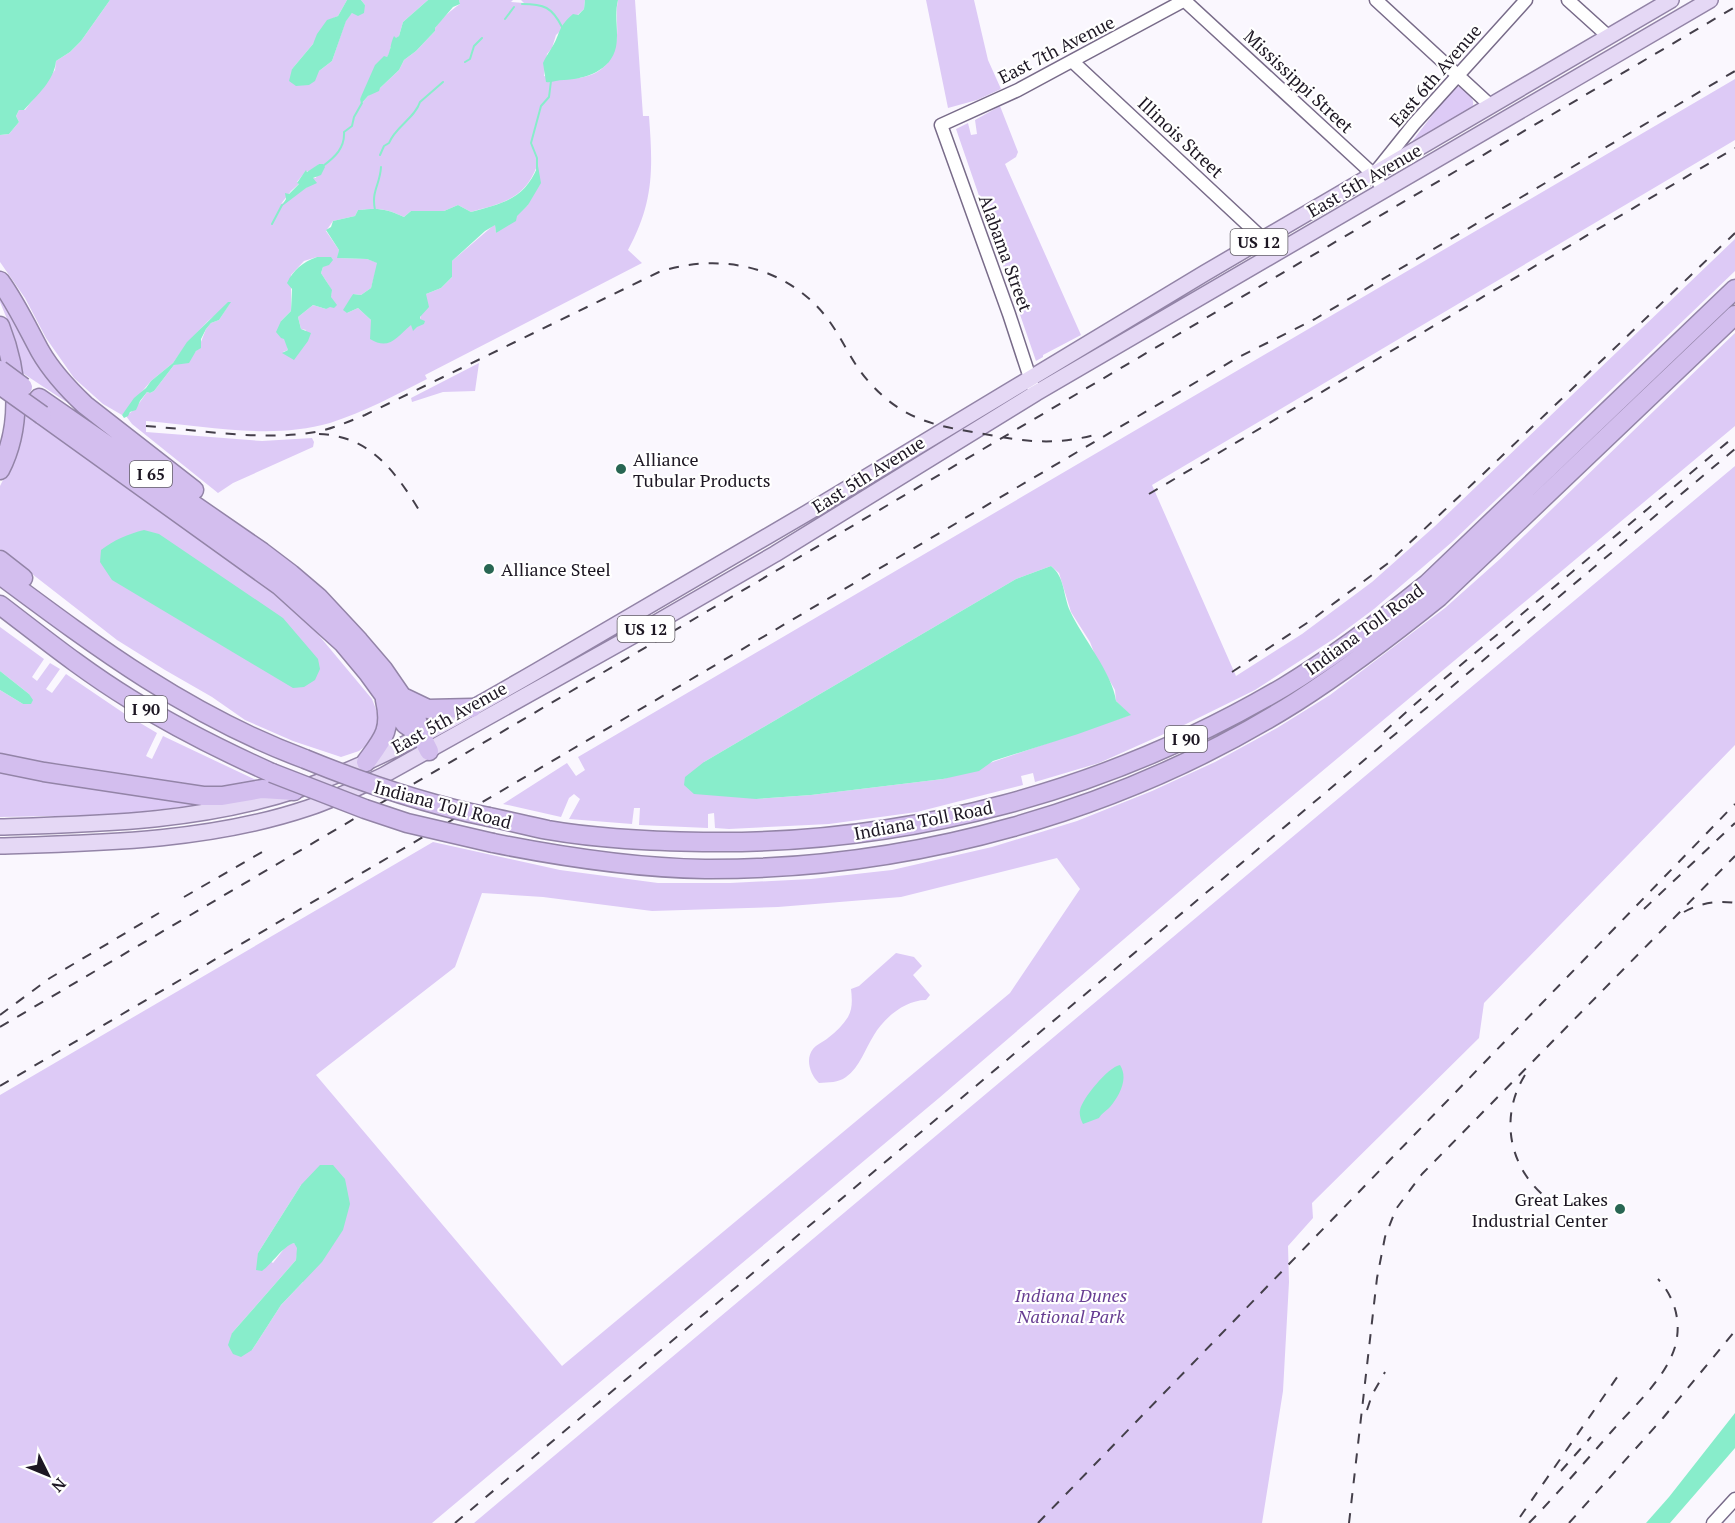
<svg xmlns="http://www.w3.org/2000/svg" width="1735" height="1523" font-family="'PT Serif',serif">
	<rect width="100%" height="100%" fill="#faf7fe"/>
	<!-- green -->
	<path fill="#ddcaf6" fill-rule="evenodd" d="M110,0H347L338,16L327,21L313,44L292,69L319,71L332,61L346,20L352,13L365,5L361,0H428L403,22L399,36L390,48L391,51L360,99L362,103L368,96L380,88L399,70L404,60L416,51L435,31V28C443,17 450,11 460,4L459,0H513L511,2L524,3L521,0H585L584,9L556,35L552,48L547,54L544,76C575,82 609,80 616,43C619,29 615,14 618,0H635L643,116H649C653,169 654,202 628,250L642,263L425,375L427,379C396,395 364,412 330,423C271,440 206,426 146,421V432L262,441L312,438L314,442L313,447L233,483L218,493L132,424L126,416L135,409L147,392L150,393L154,391L174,365L189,360L199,347L206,329L211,323L219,320L230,303L208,321L188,342L173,363L151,381L122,415L103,404L74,378L46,338L25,298L0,262V135L9,134L19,122L16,116L19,110H25L55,70L56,61L70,52L81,41ZM319,164L316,178H313L310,185L281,204L291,191L299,184L297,182L306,171L310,172ZM537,166L528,205L496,233L495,224L452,261V277L441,288L426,294L420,319L413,330L412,325L371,320L358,308L347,313L353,294L361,295L371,288L378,263L367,259L338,258L339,250L326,231L333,221L355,216L358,210C379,208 385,208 404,217L411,211H444L458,205L471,212C502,203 524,200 537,166ZM317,257L326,258L321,273C332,291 335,289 326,309L313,305L298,317L301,329L306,330L288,356L283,352L288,350L281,321L291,311V275L304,261Z
		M926,0H974L988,60L1001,89L977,100L948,108Z
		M1735,79V140L1152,485L1236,676L1302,634L1372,582L1434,527L1735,239V271L1452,542L1374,609L1335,638L1255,690L1184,725L1099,763L1035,782L1033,773L1021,776L1023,785L917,812L829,824L729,829L715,828L714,813L708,814V828L639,825L640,808H634L632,824L569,819L580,799L574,794L569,798L561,817L503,804L567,763L576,776L585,770L578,757ZM1051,566L1059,573L1071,612L1090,642L1095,655L1115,690L1116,701L1130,715L943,779L811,795L756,799L704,762L1016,579Z
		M1454,87H1460C1467,94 1478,99 1471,109L1412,145L1410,144Z
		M1000,106L1018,152L1016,157L1005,164L1081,335L1043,355V357L1036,361L956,129L968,123L971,135L977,134L975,120Z
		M0,290L74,407L21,372L14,336L0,302Z
		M1735,333V426L1223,854L939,1098L432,1523H0V1095L433,842L560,870L658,883H730L811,879L892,870L992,847L1077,821L1152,791L1215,762L1277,728L1330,695L1445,608L1500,559ZM1057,858L1080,889L1010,993L562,1366L316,1075L455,967L482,893L543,897L652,911L778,907L901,897ZM301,1185L303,1282L281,1305L252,1350L232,1333L296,1260L298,1248L294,1243L287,1245L273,1263L258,1253Z
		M479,363L475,391L443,392L412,402L411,398Z
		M25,412L275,595L316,632L372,699L379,717L377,728L368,744L359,751L341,757L293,741L245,720L212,697L165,670L117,640L0,549V486L14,458L22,433Z
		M1735,466V745L1484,1003L1479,1038L1312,1203L1313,1218L1288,1246L1289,1282L1283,1391L1262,1523H474Z
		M0,627L44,659L32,677L37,681L50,663L60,669L46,689L52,693L66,674L125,714L157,733L146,756L152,759L163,736L260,782C220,794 181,785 141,779C94,772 47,764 0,755V690L23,704H31L29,694L0,671Z
		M0,768L203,802L200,805L109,815L0,817Z
		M896,953L914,957L922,966L913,975L930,995L926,1000C905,1000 884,1018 874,1035C865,1049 860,1067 846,1077C838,1083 829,1082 819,1083C810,1075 805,1059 813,1049C817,1044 823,1042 828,1038C836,1032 843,1025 848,1017C853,1008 852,998 851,989L859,986Z"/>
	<!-- water -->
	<path fill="#88edcb" d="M0,0H110L81,41L70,52L56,61C54,81 37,95 24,110H19L16,116L19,122L9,134L0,135Z
		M347,0H361L365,5L364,13L358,16L352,13L346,21L332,61L319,71L315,81L309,85L296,86L289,81L292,69L313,44L317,34L327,20L338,16Z
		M428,0H459L460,4L453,7L435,28V31L416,51L404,60L399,70L380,88L379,91L368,96L361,104L360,99L375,65L384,56L387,57C391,51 390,44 394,36L396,38L399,36L403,22Z
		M585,0H618C614,16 619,32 616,47C611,71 585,79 564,80C557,80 552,83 546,82L543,63C545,58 548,54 551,49C560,36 557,27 573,14L578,15L584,9Z
		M319,164H323L325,167L321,175L313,178L317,183L306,188L281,207L286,199L285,193L289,194L299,184L297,183L306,170L307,172Z
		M538,166L541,183L528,205L517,216L516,221L496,233L495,225L485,231L452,261V277L441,288L426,294L429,307L420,317V319L425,321L424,324L417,327L413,331L411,325C397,337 389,351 370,339L371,320L358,308L347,313L343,310L353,294L361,295L371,288L377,263L367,259L337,258L339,250L326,230L331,227L333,221L355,216L358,210C378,208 385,208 404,217L411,211H444L458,205L471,212C503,203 524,200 538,166Z
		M317,257H331L333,260L329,265L323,267L321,273L332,290L331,297L337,305L334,308L330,307L326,309L313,305L298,317L301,329L311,333L308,341L294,360L282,353L288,350L284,339L281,338L276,332L281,321L291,311L292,289L287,283C293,270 303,262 317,257Z
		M228,302H231L219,320L211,323L206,329L201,339V348L196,351L189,363L174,365L154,391L150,393L147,392L140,401L136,410L130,412L128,416L124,418L122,415L134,398L146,388L151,381L173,363L187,342Z
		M144,530L159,534L283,618L318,659L320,669L315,680L304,687L293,688L112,580L100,562L101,550C114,540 128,534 144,530Z
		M1051,566C1065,577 1063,595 1070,611C1082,637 1113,674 1116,701L1131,715L1078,734L993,761L979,771L943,779L811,795L756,799L694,794L684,785L685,777L704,762L1016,579Z
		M0,671L29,694L33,700L31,704H23L0,690Z
		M1120,1065C1129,1079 1119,1096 1110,1107C1106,1111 1102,1113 1099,1118L1083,1124C1081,1120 1079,1115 1080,1110C1082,1099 1108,1067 1120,1065Z
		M320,1165H333L345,1179L350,1204L343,1230L322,1262L281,1305L252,1350L241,1357L233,1354L228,1345L232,1333L296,1260L297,1248L294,1243C283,1246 272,1264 262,1271L256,1270L258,1253L301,1185Z
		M1735,1413V1448L1670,1523H1646L1669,1497Z"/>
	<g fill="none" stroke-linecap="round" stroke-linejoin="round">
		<!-- stream -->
		<path stroke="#88edcb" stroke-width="2" d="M522,4C544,4 552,7 562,27
			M505,19L514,7
			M465,62L470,59L474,46L482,38
			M380,155L384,146L389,143C395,127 415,118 420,102L443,82
			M323,166C335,157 345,148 344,132L352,126L354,117L362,103
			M537,169V158L531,143L541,106L549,97L551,81
			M375,210C371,191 380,185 381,167
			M272,224L282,205"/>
		<defs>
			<path id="minor" d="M1184,0L1361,163L1374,175L1384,191
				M1376,0L1491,106
				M1568,0L1609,37
				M1072,61L1263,239
				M1378,169L1414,124L1526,0
				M1033,387L1009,314L941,125L1018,90L1185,0
				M1713,1523L1735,1499"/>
			<path id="major" d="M0,827C101,824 203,822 300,789C383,760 461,715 537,671C627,619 717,566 807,513C940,434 1072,352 1205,273C1360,181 1516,92 1671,0
				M0,846C103,843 210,841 308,808C335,799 359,787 384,775L654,624L775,554L1036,393L1710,0"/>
			<path id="highway" d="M0,281C16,303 27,327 40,351C52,372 68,389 85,405L194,490
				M0,326C18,372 23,425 0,470
				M39,398L262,552L291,574L318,597L359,641L383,669L416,717L421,735L429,751
				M42,415L280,586L343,643L368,673L405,724L421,735
				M0,560L23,578
				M0,575C98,648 189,716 305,759
				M0,605C42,637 84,671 130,699C175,727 223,751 272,773
				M405,698L428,709L472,708
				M366,762C383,739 392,730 385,700
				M0,763L44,772L203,796H222L262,789L294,791
				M489,817C509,821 528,826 548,830C599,839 652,841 703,842C907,845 1108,791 1284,687C1335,656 1381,621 1427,584L1735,289
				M493,843C563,857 634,868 705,869C912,870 1121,812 1296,702C1346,670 1393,634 1439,597L1735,315"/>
		</defs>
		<!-- minor casing -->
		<use href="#minor" stroke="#786b89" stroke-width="15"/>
		<!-- major casing -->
		<use href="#major" stroke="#9384a7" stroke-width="18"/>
		<!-- highway casing -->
		<use href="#highway" stroke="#9384a7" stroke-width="21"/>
		<!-- minor -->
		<use href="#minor" stroke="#fff" stroke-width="12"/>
		<!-- major -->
		<use href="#major" stroke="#e5d8f5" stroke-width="15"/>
		<!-- highway -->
		<use href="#highway" stroke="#d3beee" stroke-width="18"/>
		<!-- rail -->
		<path stroke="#443f4a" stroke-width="2" stroke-dasharray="10 10" stroke-linecap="butt" d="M146,426C203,430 264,442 321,431C336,427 350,421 365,415L659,272C720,252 787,266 827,318C843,339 852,364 870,383C904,421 937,426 984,434C1026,442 1058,446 1101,433
			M319,434C372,436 397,474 422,515
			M1149,494L1735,148
			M1232,672L1310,621L1387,564L1481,476L1735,233
			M1384,732L1432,689L1735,436
			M184,897L262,852
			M1644,909L1735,823
			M1684,912C1700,903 1718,900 1735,903
			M0,1015L50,978L159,913
			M0,1027L1735,7
			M1525,1075C1500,1115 1508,1164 1543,1195
			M0,1086L1237,358L1315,319L1735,71
			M1367,1410L1372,1395L1385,1372
			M1561,1471L1591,1437
			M1520,1517L1620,1373
			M455,1523L1735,449
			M1038,1523L1735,804
			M1349,1523L1377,1278L1385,1237L1396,1209L1422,1174L1735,856
			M1529,1523C1558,1493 1585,1462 1612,1431C1634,1406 1665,1379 1675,1347C1682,1322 1675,1298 1658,1279
			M1569,1523L1663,1418L1735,1331"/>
		<defs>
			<path id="highway-bridge" d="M0,370L23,387
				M0,385L42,415
				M305,759C366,784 425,804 489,817
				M272,773L365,809L407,823L493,843"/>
		</defs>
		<!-- highway-bridge casing -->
		<use href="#highway-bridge" stroke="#9384a7" stroke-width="21" stroke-linecap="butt"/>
		<!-- highway-bridge -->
		<use href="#highway-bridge" stroke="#d3beee" stroke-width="18"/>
	</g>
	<!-- markers -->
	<g fill="#286653" stroke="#fff" stroke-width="2">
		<circle cx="621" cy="469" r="6"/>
		<circle cx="489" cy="569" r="6"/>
		<circle cx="1620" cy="1209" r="6"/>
	</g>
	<g text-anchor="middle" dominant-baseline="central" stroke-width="4.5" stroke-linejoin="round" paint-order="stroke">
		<!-- shield labels -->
		<g fill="#fff" stroke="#615d65" stroke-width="1.5">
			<rect x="1230.5" y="229" width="57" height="26" rx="4.5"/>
			<rect x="130" y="461" width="42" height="26" rx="4.5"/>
			<rect x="617.5" y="616" width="57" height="26" rx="4.5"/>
			<rect x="125" y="696" width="42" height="26" rx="4.5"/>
			<rect x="1165" y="726" width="42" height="26" rx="4.5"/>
		</g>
		<g font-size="16" font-weight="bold" fill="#1d1723">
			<text x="1259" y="242">US 12</text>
			<text x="151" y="474">I 65</text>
			<text x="646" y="629">US 12</text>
			<text x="146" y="709">I 90</text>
			<text x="1186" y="739">I 90</text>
		</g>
		<!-- street labels -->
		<g font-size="18" fill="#1d1723" stroke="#fff">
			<text transform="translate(1056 49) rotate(-27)">East 7th Avenue</text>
			<text transform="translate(1435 75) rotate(-49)">East 6th Avenue</text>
			<text transform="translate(1299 81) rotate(43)">Mississippi Street</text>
			<text transform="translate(1181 137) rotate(43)">Illinois Street</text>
			<text transform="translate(1364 180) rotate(-30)">East 5th Avenue</text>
			<text transform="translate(1006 253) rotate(70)">Alabama Street</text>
			<text transform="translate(868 474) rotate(-32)">East 5th Avenue</text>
			<text transform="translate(1364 629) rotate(-36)">Indiana Toll Road</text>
			<text transform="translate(449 717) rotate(-29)">East 5th Avenue</text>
			<text transform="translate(443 804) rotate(15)">Indiana Toll Road</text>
			<text transform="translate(923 820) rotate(-11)">Indiana Toll Road</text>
		</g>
		<!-- poi labels -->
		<g font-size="18" fill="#1d1723" stroke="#fff" text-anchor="start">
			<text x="633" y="459">Alliance<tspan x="633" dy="21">Tubular Products</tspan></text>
			<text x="501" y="569">Alliance Steel</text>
			<text x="1608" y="1199" text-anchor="end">Great Lakes<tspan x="1608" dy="21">Industrial Center</tspan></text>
		</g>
		<!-- park labels -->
		<g font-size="18" font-style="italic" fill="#673d92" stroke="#fff">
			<text x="1071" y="1295">Indiana Dunes<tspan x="1071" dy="21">National Park</tspan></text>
		</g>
	</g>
	<!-- north arrow -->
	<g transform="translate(48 1475) rotate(133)" stroke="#ffffff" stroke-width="4.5" paint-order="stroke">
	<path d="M0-4.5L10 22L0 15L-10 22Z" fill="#1d1723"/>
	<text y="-9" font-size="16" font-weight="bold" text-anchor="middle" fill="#1d1723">N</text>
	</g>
</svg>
